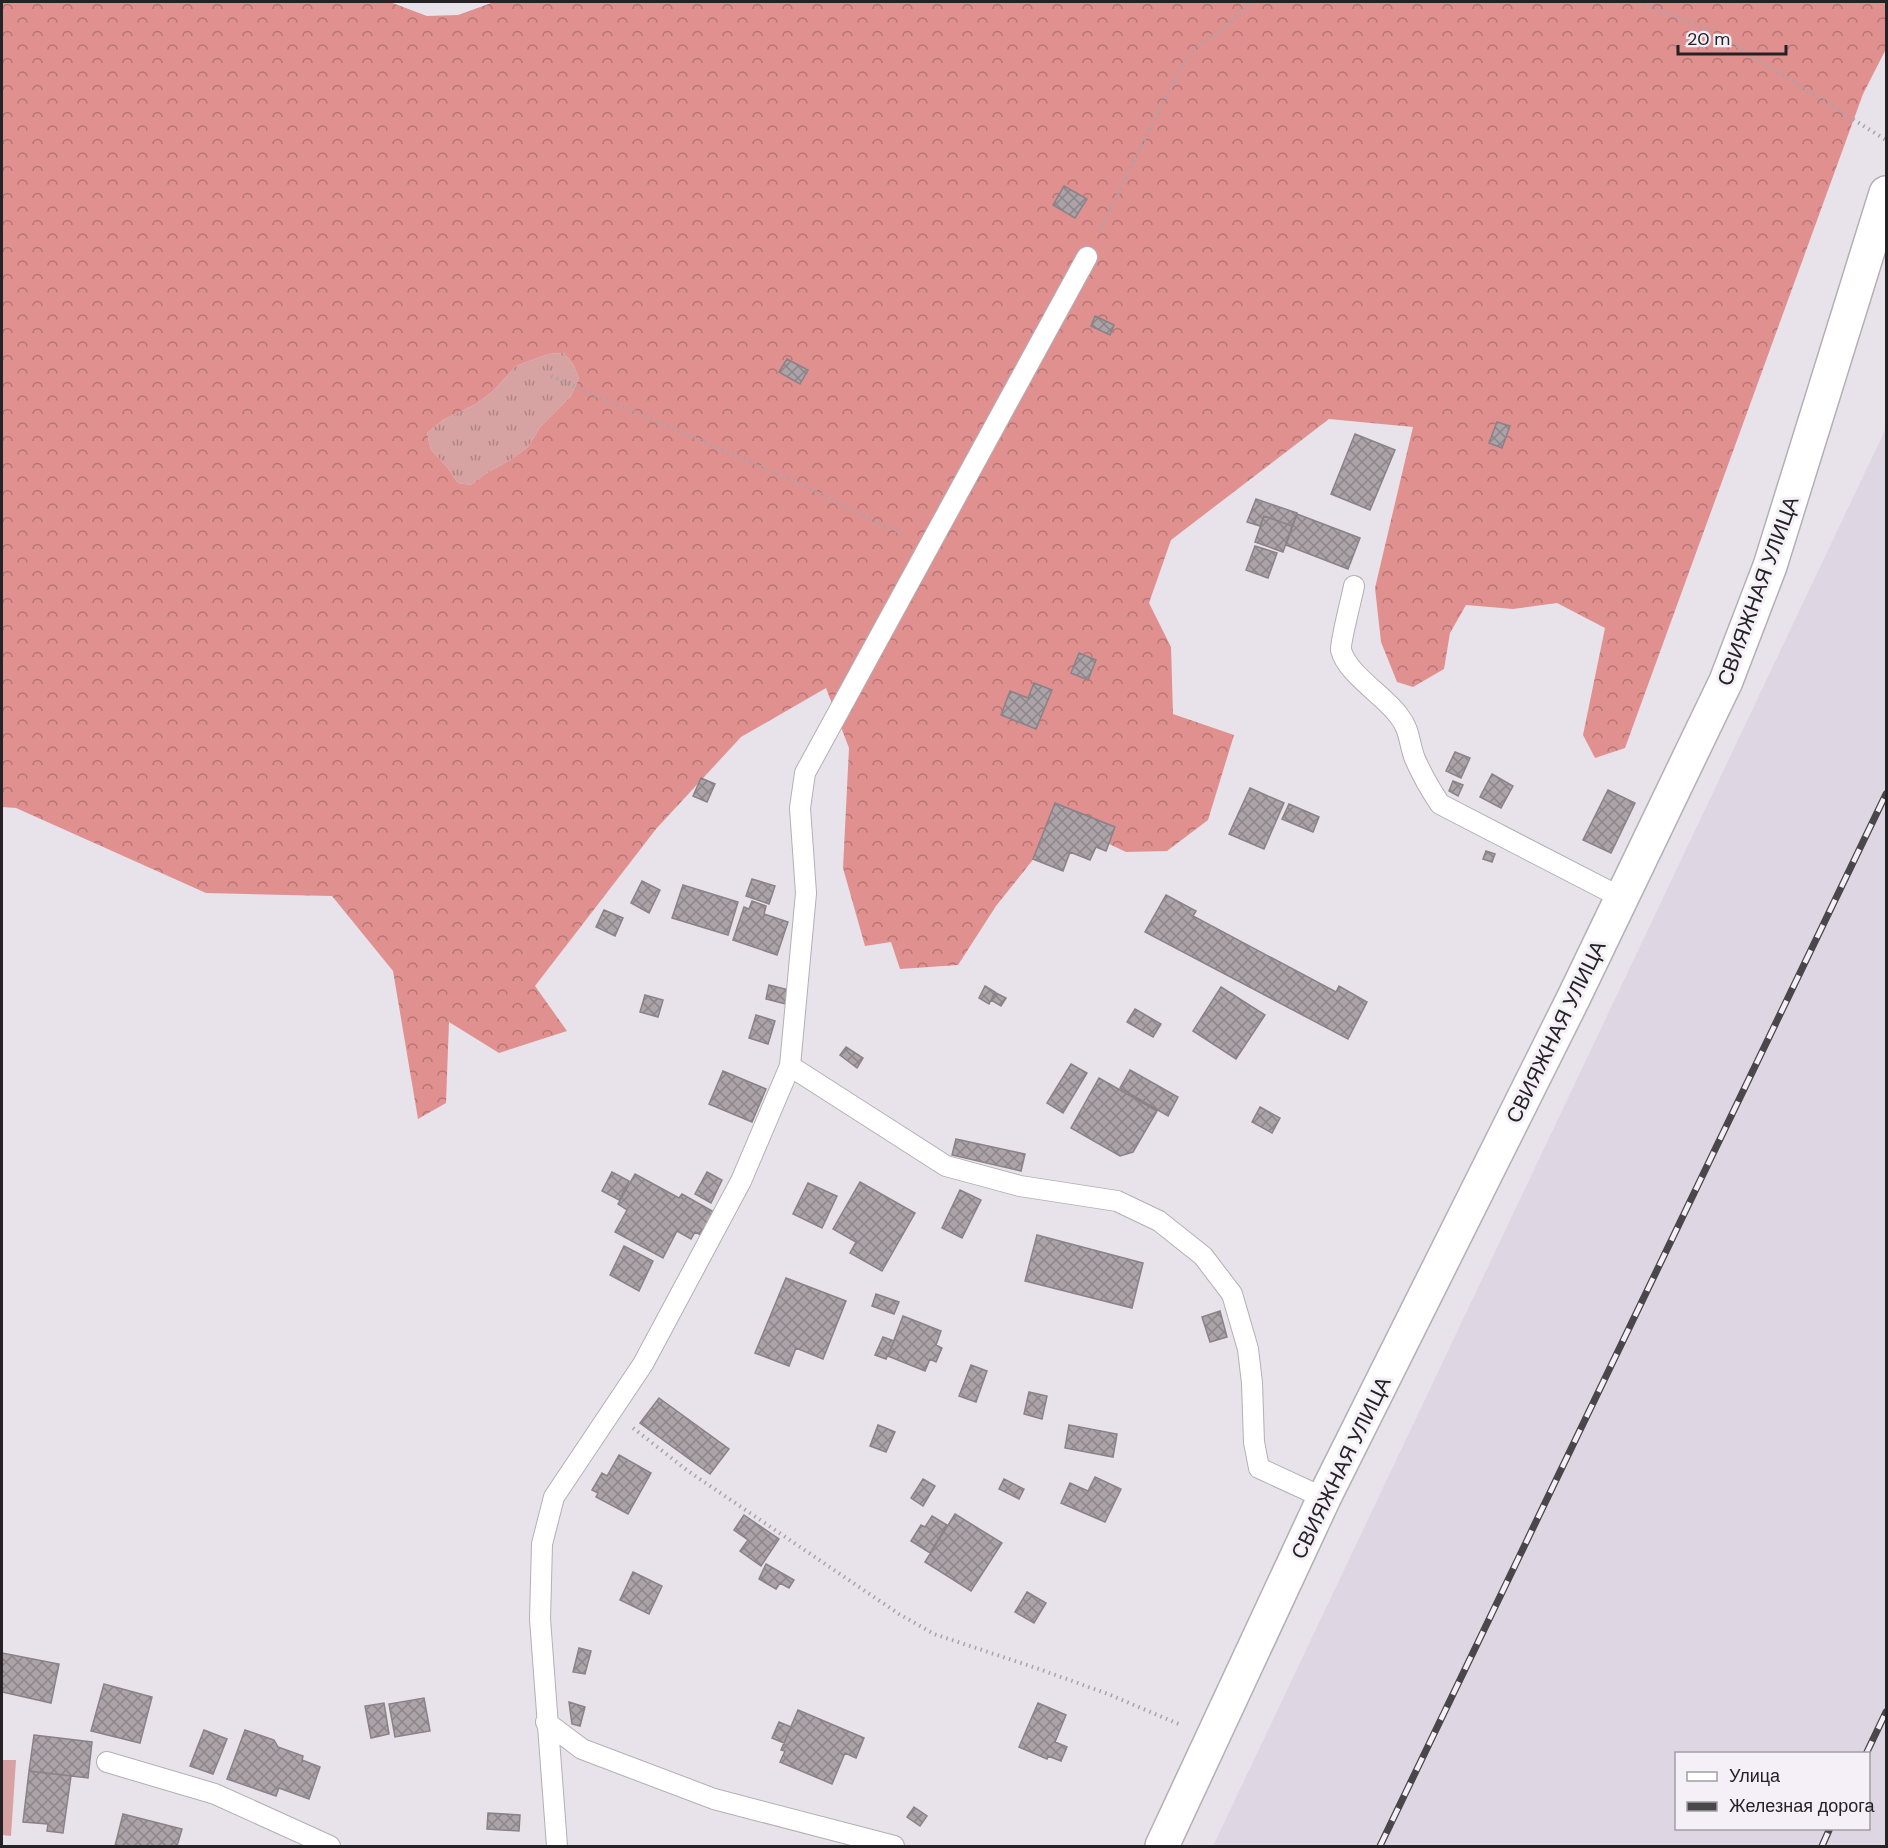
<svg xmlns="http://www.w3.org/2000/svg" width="1888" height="1848" font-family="'DM Sans',sans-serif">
	<defs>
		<pattern id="grass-tufts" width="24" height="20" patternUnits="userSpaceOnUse" patternTransform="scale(1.5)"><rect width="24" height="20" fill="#d7a3a2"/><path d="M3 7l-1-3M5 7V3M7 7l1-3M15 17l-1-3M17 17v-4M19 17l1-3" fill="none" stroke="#ae8484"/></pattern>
		<pattern id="forest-crowns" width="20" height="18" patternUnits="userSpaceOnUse" patternTransform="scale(1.5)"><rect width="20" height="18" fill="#e19090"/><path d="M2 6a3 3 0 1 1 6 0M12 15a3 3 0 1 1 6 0" fill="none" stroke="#b67575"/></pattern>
		<pattern id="building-cross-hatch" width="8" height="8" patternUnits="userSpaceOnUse" patternTransform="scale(1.5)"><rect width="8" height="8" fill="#aba3a7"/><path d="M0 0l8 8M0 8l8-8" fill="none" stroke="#8b8488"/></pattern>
	</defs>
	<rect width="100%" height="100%" fill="#e8e3ea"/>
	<!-- built -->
	<path fill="#dfd6e3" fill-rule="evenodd" d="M1886,428V1846H1213ZM1676,1754H1868V1828H1676Z"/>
	<!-- grass -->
	<path fill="url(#grass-tufts)" d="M564,353L573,364L579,378L571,396L540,427L528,447L510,460L485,474L471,485L458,483L447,467L431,450L427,433L443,420L476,404L493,391L516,366L548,354Z"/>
	<!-- forest -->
	<path fill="url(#forest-crowns)" fill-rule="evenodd" d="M2,2H390L427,16L458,15L494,2H1886V49L1863,94L1625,748L1595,758L1583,735L1605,628L1557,603L1513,609L1466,605L1450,633L1444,669L1413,687L1397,682L1381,642L1375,588L1413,427L1329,419L1171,540L1149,603L1171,647L1173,714L1234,735L1208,820L1167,851L1126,852L1063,822L996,906L958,965L900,969L891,942L865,946L843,868L849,748L826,688L741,737L656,829L535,986L567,1031L499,1053L449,1022L446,1103L418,1119L393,971L332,896L206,893L16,808L2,807ZM564,353L573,364L579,378L571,396L540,427L528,447L510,460L485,474L471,485L458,483L447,467L431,450L427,433L443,420L476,404L493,391L516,366L548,354Z"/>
	<!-- park -->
	<path fill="#d7a3a2" d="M2,1760H16L11,1836L2,1835Z"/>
	<!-- building -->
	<path fill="url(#building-cross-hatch)" stroke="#8a8286" stroke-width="1.5" d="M1064,186L1087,199L1075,218L1053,205Z
		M1095,316L1114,325L1110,335L1091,326Z
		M787,359L808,370L800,384L779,372Z
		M1497,422L1510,426L1502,448L1489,443Z
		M1355,434L1395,450L1370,510L1331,494Z
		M1256,499L1297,513L1292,526L1264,516L1260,526L1247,522Z
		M1297,514L1360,538L1348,569L1286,545Z
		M1264,516L1292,526L1283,552L1255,542Z
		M1255,546L1277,553L1268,578L1246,570Z
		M1079,653L1096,660L1088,680L1071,673Z
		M1034,683L1052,690L1036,729L1001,715L1010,691L1028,698Z
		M1455,752L1470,758L1461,778L1446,771Z
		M1492,774L1513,786L1501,808L1480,797Z
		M701,778L715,784L707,802L693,796Z
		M1453,781L1463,785L1458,796L1449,791Z
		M1250,788L1284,803L1264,849L1229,834Z
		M1608,790L1635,803L1611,853L1583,840Z
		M1055,803L1115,827L1106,851L1096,847L1090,860L1070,852L1063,871L1033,859Z
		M1289,804L1319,817L1313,832L1282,819Z
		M1486,851L1495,854L1492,862L1483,859Z
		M752,879L775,886L769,904L746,896Z
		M642,881L660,890L649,913L631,903Z
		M683,885L738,902L728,935L672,918Z
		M1166,895L1196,911L1193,916L1336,992L1339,986L1367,1002L1348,1039L1145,932Z
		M752,901L766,906L764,914L788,922L777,955L733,940L744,907L749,909Z
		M604,910L623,918L615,936L596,927Z
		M769,985L789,990L786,1004L766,999Z
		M985,986L995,992L989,1004L979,998Z
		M1221,987L1265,1015L1236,1059L1193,1031Z
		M996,993L1006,998L1001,1006L991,1000Z
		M645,995L663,1000L658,1017L640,1012Z
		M1135,1009L1161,1024L1153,1037L1127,1022Z
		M756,1015L775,1021L768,1044L749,1038Z
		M846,1047L863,1058L857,1068L840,1055Z
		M1071,1064L1087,1073L1063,1113L1047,1103Z
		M1130,1070L1178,1097L1168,1116L1120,1088Z
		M723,1071L766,1089L752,1122L709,1104Z
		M1099,1078L1157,1111L1133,1152L1120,1156L1071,1128Z
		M1260,1107L1280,1118L1272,1133L1252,1122Z
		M956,1139L1025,1154L1021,1171L952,1155Z
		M612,1172L629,1181L619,1200L602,1191Z
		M707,1172L722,1180L711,1203L695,1194Z
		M635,1174L679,1198L682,1194L714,1212L701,1235L695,1232L691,1239L677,1231L663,1258L615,1232L627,1210L618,1204Z
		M860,1182L915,1213L882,1271L850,1253L856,1242L833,1229Z
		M808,1183L837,1196L822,1228L793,1214Z
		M960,1190L981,1200L962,1238L942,1228Z
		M1037,1235L1143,1263L1132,1308L1025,1281Z
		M624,1246L653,1261L639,1291L610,1275Z
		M786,1278L846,1301L823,1359L796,1348L789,1366L755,1353Z
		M876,1294L899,1302L894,1314L872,1306Z
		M1220,1311L1227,1337L1210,1342L1202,1317Z
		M903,1316L941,1331L936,1345L942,1348L936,1362L930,1359L925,1371L888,1356Z
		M883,1337L894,1341L886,1359L875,1355Z
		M971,1365L987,1371L976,1402L959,1396Z
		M1029,1392L1047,1396L1042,1419L1024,1414Z
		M659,1398L729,1449L710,1474L640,1423Z
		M878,1425L895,1432L886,1452L870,1446Z
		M1069,1425L1117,1434L1113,1457L1065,1448Z
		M619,1455L651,1473L628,1514L596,1497L598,1493L592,1490L602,1473L607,1476Z
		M1095,1477L1121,1489L1105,1522L1061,1503L1070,1483L1088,1491Z
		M923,1479L935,1486L923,1506L911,1498Z
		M1004,1479L1024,1489L1019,1499L999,1489Z
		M955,1514L1002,1543L971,1591L925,1562Z
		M744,1515L779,1539L761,1566L740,1551L748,1540L734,1530Z
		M932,1516L947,1525L930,1553L911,1541L921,1525L925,1527Z
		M766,1564L794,1580L789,1588L780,1583L776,1589L759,1579Z
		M633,1572L662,1586L649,1614L620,1600Z
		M1027,1592L1046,1603L1034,1623L1015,1612Z
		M579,1648L591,1651L585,1674L573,1672Z
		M2,1653L59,1664L51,1703L2,1692Z
		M104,1684L152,1697L140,1743L91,1731Z
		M424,1698L430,1731L395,1737L389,1704Z
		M569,1702L585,1707L580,1726L572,1724Z
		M384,1703L389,1734L371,1738L365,1706Z
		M1038,1703L1066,1715L1055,1742L1067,1747L1061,1761L1048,1756L1047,1759L1019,1747Z
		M798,1710L864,1738L856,1758L845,1753L832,1784L780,1762L785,1751L781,1750Z
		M779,1722L791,1727L784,1743L772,1738Z
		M204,1730L227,1739L213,1774L190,1766Z
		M245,1730L274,1740L278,1747L303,1756L302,1760L320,1767L309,1799L279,1788L276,1796L227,1779Z
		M34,1735L92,1742L88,1778L29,1771Z
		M29,1771L71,1776L63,1833L47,1831L48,1824L23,1822Z
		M914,1807L927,1816L920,1826L907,1817Z
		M488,1813L520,1815L519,1831L487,1829Z
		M123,1814L182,1829L177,1846H115Z"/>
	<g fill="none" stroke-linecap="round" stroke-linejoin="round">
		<defs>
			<path id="lane" d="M1354,586C1352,597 1340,642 1341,650C1347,674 1385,696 1399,716C1410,729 1409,744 1415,759C1422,775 1430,789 1440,804L1622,898
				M790,1066L946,1166L1020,1186L1117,1201L1159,1221L1203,1256L1232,1294L1248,1349L1252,1383L1254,1442L1259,1468L1324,1498
				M546,1722L582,1749L714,1799L894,1846
				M107,1762L215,1794L330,1846
				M557,1846L540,1619L542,1544L554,1497L643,1364L741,1181L790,1066L806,893L800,808L805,773L1087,257"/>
			<path id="street" d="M1162,1846L1324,1498L1574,997L1726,681L1770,566L1886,193"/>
		</defs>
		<!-- lane casing -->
		<use href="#lane" stroke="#b3afb5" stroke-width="22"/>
		<!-- street casing -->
		<use href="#street" stroke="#b3afb5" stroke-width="36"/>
		<!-- path -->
		<path stroke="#a8a4aa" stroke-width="4" stroke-dasharray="1.5 4.5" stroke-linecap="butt" d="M1638,2L1714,32L1886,140
			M1099,232L1181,66L1201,43L1224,28L1251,2
			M551,376L792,480L903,535
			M633,1428L688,1471L899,1614L934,1634L1039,1669L1108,1694L1181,1725"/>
		<!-- lane -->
		<use href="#lane" stroke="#fff" stroke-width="20"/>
		<!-- street -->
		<use href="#street" stroke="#fff" stroke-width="33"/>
		<defs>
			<path id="rail" d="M1866,1754L1886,1712
				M1380,1846L1886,794
				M1822,1846L1830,1828"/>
		</defs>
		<!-- rail casing -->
		<use href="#rail" stroke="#49474a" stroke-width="7"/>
		<!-- rail -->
		<use href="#rail" stroke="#f5f0f7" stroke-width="4.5" stroke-dasharray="14" stroke-linecap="butt"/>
	</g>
	<g text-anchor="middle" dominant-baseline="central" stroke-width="6" stroke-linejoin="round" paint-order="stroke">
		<!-- street labels -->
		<g font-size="21" fill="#242225" stroke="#f5f0f7">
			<text transform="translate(1758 591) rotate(-70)">СВИЯЖНАЯ УЛИЦА</text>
			<text transform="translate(1556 1032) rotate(-64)">СВИЯЖНАЯ УЛИЦА</text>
			<text transform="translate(1341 1468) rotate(-64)">СВИЯЖНАЯ УЛИЦА</text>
		</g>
	</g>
	<!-- border -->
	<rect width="1888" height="1848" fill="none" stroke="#242225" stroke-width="6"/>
	<!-- legend -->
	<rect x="1675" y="1752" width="195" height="78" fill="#f5f0f7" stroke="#a19ea3" stroke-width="1.5"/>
	<rect x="1687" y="1772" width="30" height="9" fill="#ffffff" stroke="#a19ea3" stroke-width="1.5"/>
	<text x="1729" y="1782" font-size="18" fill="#242225">Улица</text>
	<rect x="1687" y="1802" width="30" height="9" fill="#49474a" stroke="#a19ea3" stroke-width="1.5"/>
	<text x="1729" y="1812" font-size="18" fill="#242225">Железная дорога</text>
	<!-- scale -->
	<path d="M1678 45v9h108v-9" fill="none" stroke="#242225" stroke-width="3"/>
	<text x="1687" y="45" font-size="18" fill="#242225" stroke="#f5f0f7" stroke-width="4.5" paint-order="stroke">20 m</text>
</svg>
